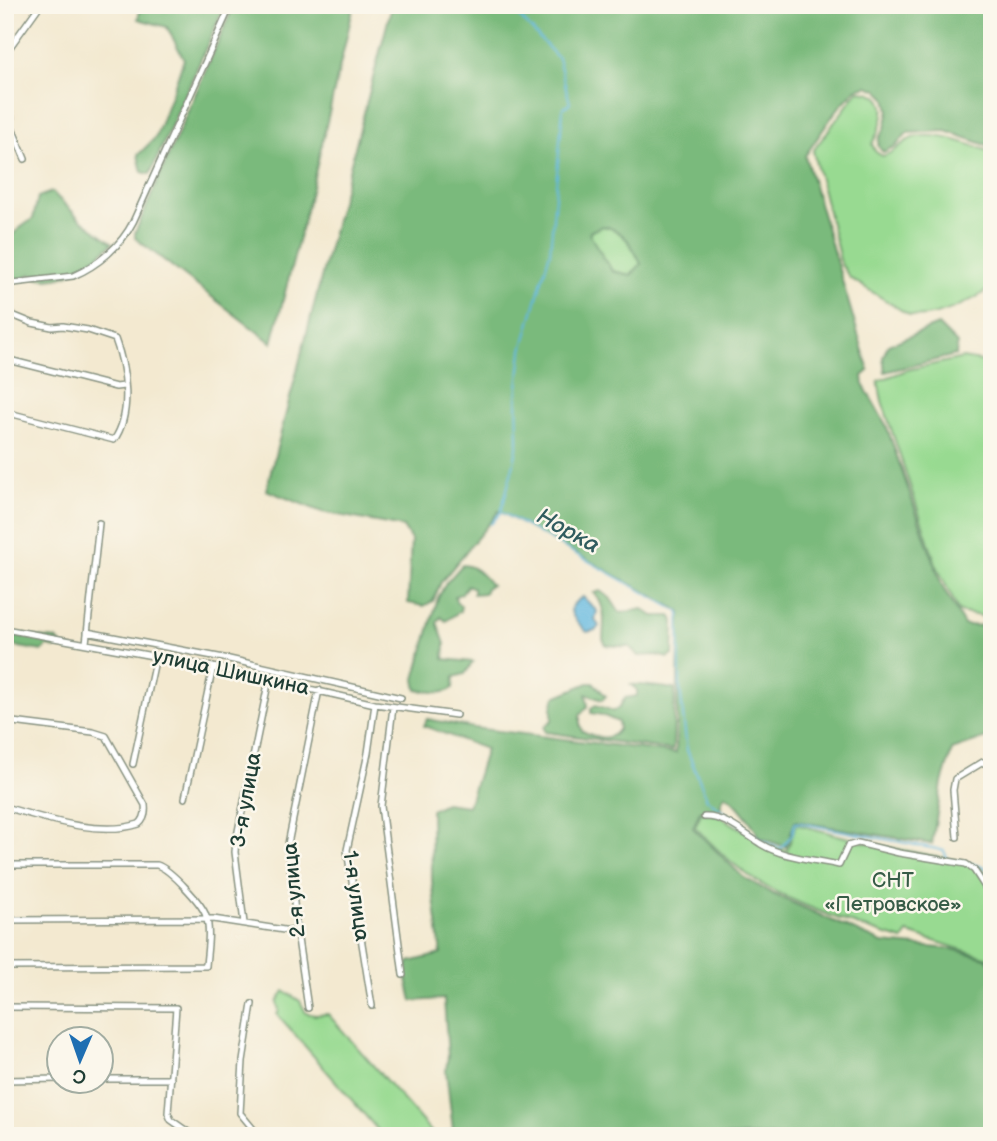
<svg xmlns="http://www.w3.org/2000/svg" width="997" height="1141" font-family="'Balsamiq Sans',sans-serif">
	<rect width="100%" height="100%" fill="#fbf7ec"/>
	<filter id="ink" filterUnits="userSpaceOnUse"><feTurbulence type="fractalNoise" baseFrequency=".0143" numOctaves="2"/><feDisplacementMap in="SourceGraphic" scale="14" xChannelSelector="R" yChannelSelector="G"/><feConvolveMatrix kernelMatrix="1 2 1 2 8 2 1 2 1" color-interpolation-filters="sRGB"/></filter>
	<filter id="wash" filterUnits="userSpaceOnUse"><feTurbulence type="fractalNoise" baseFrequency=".00686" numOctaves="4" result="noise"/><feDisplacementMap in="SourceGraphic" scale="28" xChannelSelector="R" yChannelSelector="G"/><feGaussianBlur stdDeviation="1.57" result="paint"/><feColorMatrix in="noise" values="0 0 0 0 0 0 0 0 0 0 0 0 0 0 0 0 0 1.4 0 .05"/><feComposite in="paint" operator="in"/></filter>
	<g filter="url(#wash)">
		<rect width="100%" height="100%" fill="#f3e9d0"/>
		<!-- green -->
		<path fill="#98da91" stroke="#5c8c62" stroke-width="2" d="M858,91C895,92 884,122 872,144L875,151L882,156C896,153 899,145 910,139C933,129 970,145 992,152V287C973,301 931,322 909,315L850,278L841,264L813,151Z
			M602,226C624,229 632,246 642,264L631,275L612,271C605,257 595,247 589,232Z
			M963,358L992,363V618L959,612L937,567L882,401L878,381L907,370Z
			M701,813L718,815L768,845L787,851L796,824L864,842L964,862C973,865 983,868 987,876C997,894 992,938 992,959L908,933L903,940C860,927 816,912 776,892C745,877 719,852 695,827Z
			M284,991L300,1001L306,1013L315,1015L328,1014L435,1136H383L277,1014L279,1011L277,1002Z"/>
		<!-- forest -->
		<path fill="#7aba7b" stroke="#4c7c58" stroke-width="2" fill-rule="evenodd" d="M141,5H225L150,174L142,172L138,155L156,137L184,59L167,27L138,19Z
			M234,5H354L310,195L272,343L135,238V233Z
			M392,5H992V147L946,131L907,133L896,146L883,152L878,146L879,138L885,128L889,110L886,98L878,90L868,86L856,89L836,111L805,156L869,371L863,376L864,386L886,425L942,586L964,625L992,626V736L952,750L942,783L932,844L795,821L786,847L758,837C757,828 734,799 725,795L721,802V810L700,811L693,828L743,877L773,894L882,943L952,949L986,958L992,965V1136H438L453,1130L446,1070L448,1056L444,999L412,1001L406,974L409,962L441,954L432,881L431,810L445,803L468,806L486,749L424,726L427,719L474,728L676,753L680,611L499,511L441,582L433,601L424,606L408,603L411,540L403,527L322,512L266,490ZM602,226C624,229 632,245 641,264L631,275L612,271C605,257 595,247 589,232Z
			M52,192L79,218L113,243C94,260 68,283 40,278C36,277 33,275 30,274L24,279L5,281C5,243 0,240 33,219L38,197Z
			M938,325L957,344L956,355L885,372L883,357L888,345Z
			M462,565C477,566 482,575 491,585L486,588L484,593L473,594V588L468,585L461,594L455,596L456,602L461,606L460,611L446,621L441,617L437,622L445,644L444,659L473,662L465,674L454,677L453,688C444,696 429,691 417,690L415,679L438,598L446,583Z
			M600,591L610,598L620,613L643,609L653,616H671L674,621L673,655L668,658L656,655L638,656L630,647L606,645L603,639C604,621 607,608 594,593Z
			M24,636L56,639L60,643L55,649L48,645L42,651L8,645L10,637Z
			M588,683H594L606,696L602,700L586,694L588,706L580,715V726L582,731C595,737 612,743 619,728L618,722L602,715L591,713V708L596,705L613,711L619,708L625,698L637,696V690L631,685C637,683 665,688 675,689L673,750L545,732L544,727L552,720V708L555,697Z"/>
		<!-- water -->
		<path fill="#62b8df" stroke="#407a8a" stroke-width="2" d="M583,597L597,611L595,620L599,626L596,630L587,632C574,619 561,609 583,597Z"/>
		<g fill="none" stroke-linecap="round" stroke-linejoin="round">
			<!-- stream -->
			<path stroke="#62b8df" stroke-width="2" d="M461,5L517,14L558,58L570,103L563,108L550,252L522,350L517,397L518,442L514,463L501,512L679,612L680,688L687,750L707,799L762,841L780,849L792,835L795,823H800L937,849L944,851L947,858
				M491,524L501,512
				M966,862L992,870"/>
		</g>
	</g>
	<g filter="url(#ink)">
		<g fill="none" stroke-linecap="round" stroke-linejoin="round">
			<defs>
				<path id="minor" d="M5,54L40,5
					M5,104L11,114L12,128L25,159
					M5,284L73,276C97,266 121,246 133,222L231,5
					M5,312L32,323L52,327L63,326L88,330L115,339C126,368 133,413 114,440L5,412
					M5,359L116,387L124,386
					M5,629L213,667L375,704L456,715
					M87,632L229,659L401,698
					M86,643L99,523
					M393,707L381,806L403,975
					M5,721L93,732L106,736L145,805C146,813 145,819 139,824C98,837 44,818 5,807
					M133,764L156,656
					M185,798L213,667
					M704,817C725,816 743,833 761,844C784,858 813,859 839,865L848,846L858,843L899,853L966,864L974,870L992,898
					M957,837L953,790L955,779L983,762L992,760
					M5,865H157C170,869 202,903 206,916C211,930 207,951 206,966L5,967
					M5,920L213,919L297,932
					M244,923L235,852L236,841L269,679
					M252,1004L243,1061L240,1113L259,1136
					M372,1006L347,850L368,753L375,704
					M5,1007L176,1008L168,1113L171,1120L194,1136
					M308,1008L297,932L288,844L319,690
					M102,1079H171
					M5,1080L60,1079"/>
			</defs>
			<!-- minor casing -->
			<use href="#minor" stroke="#899382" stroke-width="8"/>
			<!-- minor -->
			<use href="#minor" stroke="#fff" stroke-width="5"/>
		</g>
	</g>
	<g text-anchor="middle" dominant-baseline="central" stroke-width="5" stroke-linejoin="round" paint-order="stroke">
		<!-- street labels -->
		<g font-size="21" fill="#1f3d34" stroke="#fbf7ec">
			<text transform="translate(231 672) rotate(12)">улица Шишкина</text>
			<text transform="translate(246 800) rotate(-80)">3-я улица</text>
			<text transform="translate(294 890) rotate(-95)">2-я улица</text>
			<text transform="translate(356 896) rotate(82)">1-я улица</text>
		</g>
		<!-- park labels -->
		<g font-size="21" fill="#375c47" stroke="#fbf7ec">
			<text x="893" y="880">СНТ<tspan x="893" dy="24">«Петровское»</tspan></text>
		</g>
		<!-- water labels -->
		<g font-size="23" font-style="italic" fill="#305c5f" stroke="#fbf7ec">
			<text transform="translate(568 531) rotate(29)">Норка</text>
		</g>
	</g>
	<!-- margin -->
	<rect width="997" height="1141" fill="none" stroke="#fbf7ec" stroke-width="28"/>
	<!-- north arrow -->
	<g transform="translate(80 1060) rotate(182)"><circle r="33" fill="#fbf7ec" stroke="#a3ada2" stroke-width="2"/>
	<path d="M0-5L12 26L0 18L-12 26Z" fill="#1f6fb2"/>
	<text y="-10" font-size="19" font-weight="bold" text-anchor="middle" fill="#1f3d34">С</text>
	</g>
</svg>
